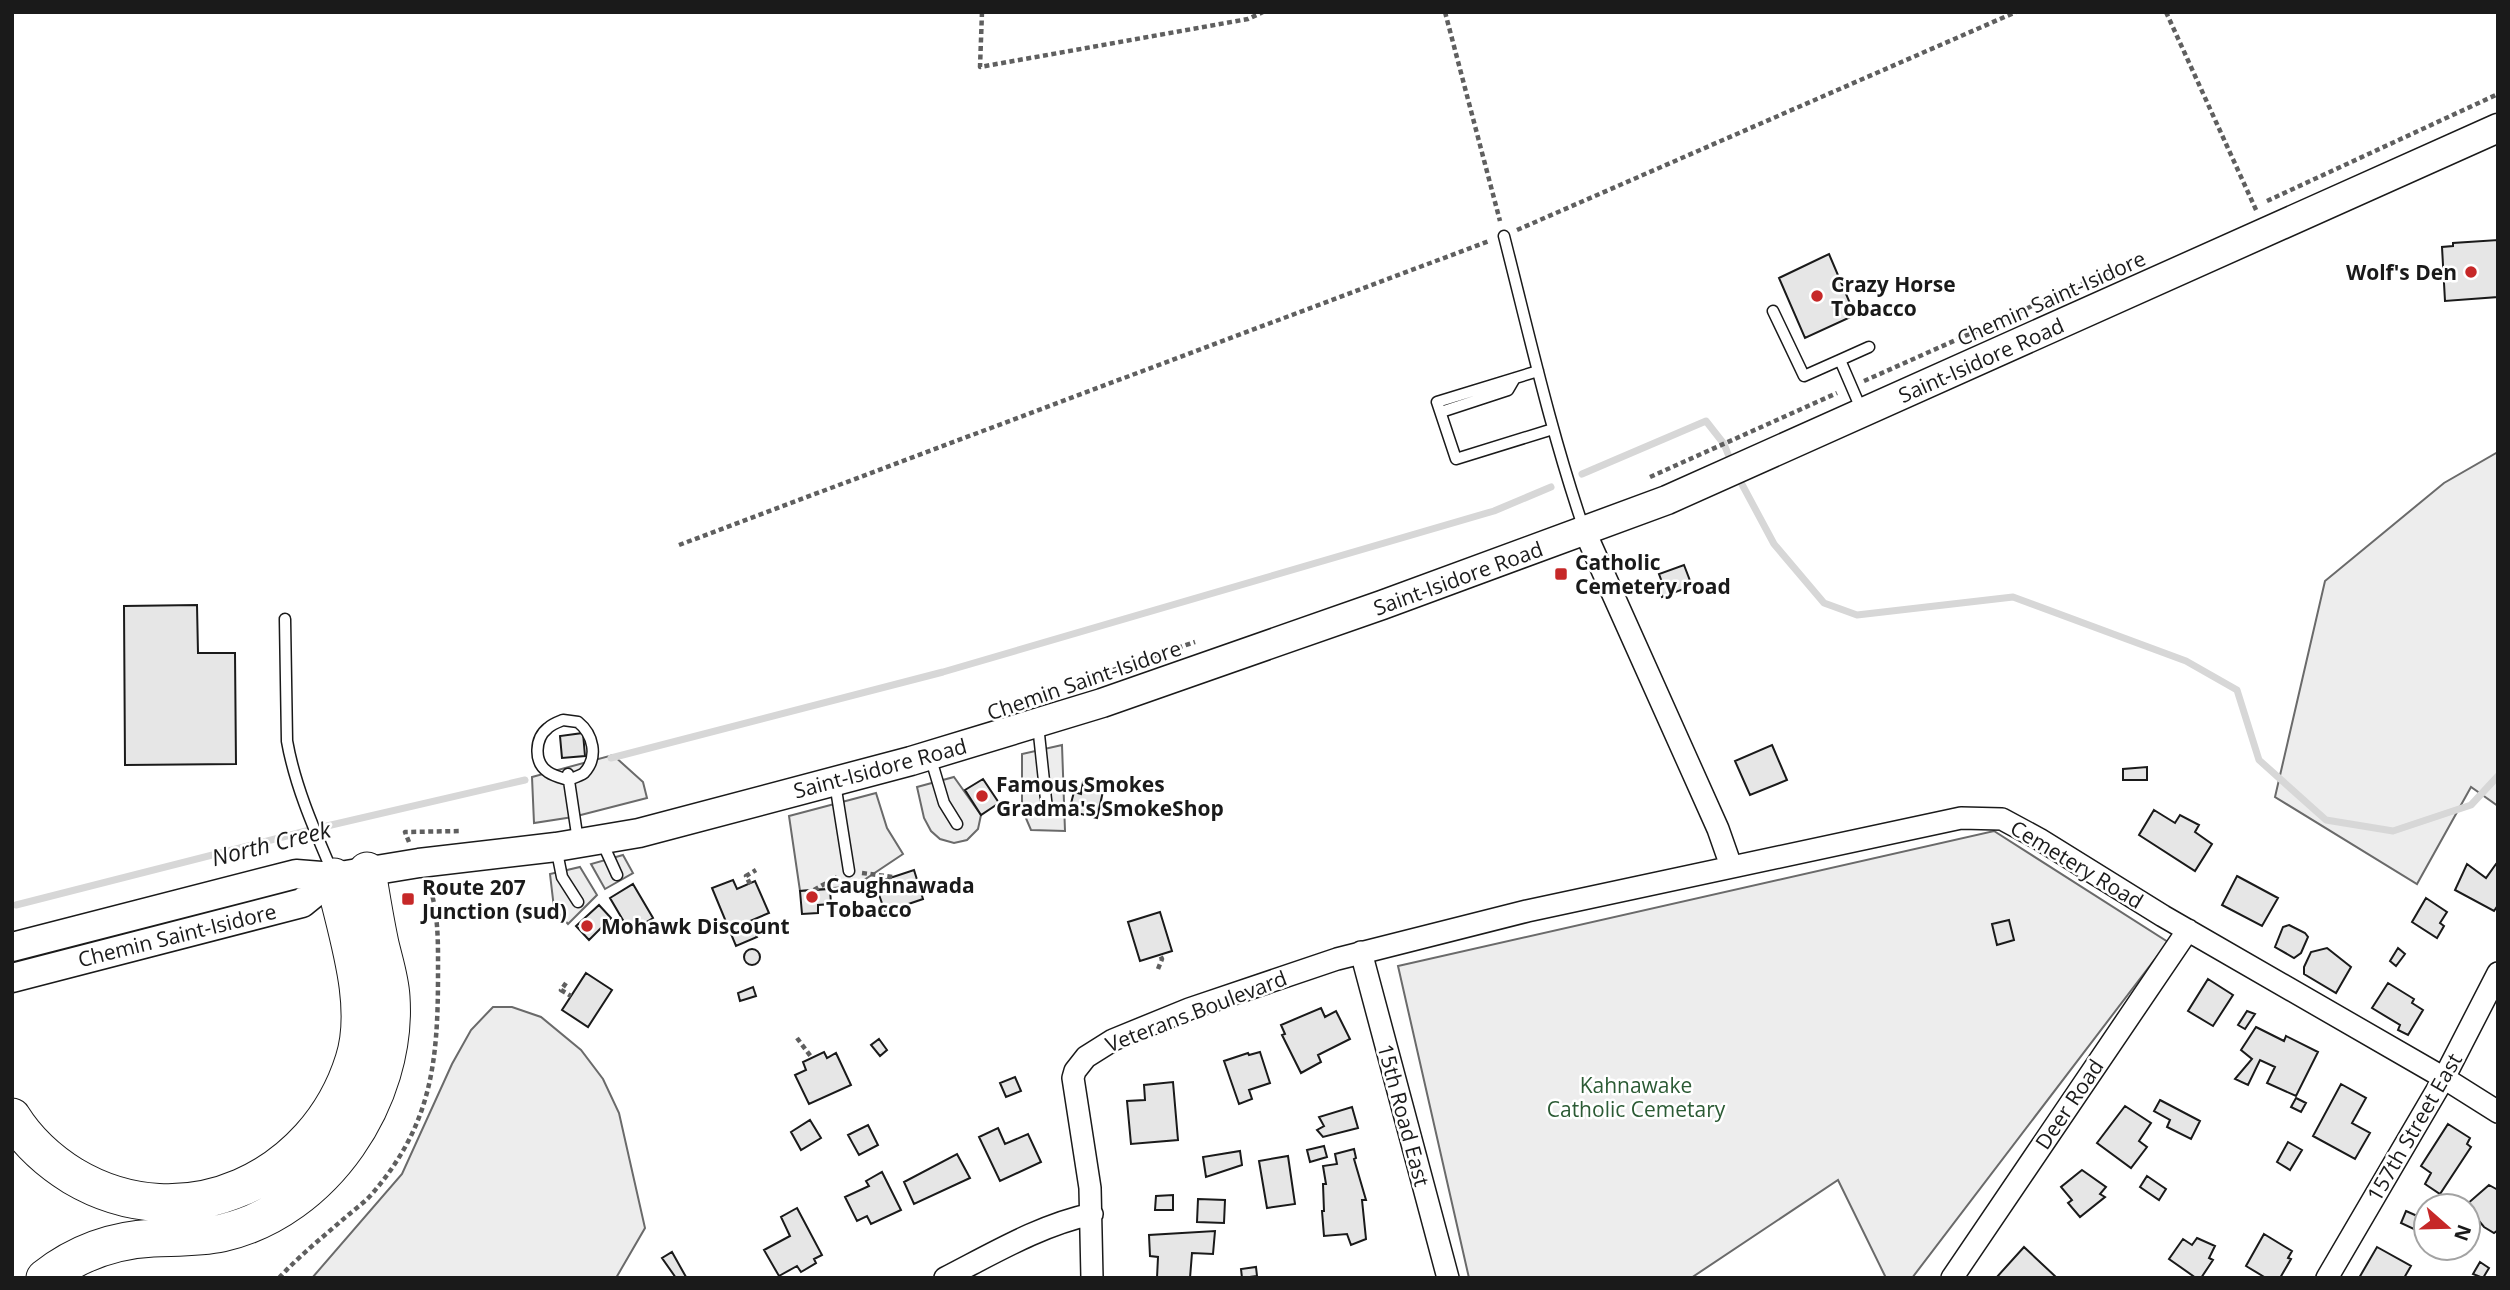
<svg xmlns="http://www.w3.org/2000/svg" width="2510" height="1290" font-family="'Open Sans',sans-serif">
	<rect width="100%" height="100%" fill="#fff"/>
	<!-- built -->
	<path fill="#ededed" stroke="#6a6a6a" stroke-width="2" d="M2498,452V806L2471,787L2417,884L2275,797L2325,581L2444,483Z
		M1062,745L1065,831L1031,830L1022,809V754Z
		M613,755L643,782L647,798L573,817L534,823L532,777Z
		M954,777L981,815L978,829L967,840L954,843L940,839L931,831L924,818L917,787Z
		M876,793L887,828L903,854L855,886L800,891L789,816Z
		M1994,831L2168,942L1912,1278H1886L1838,1180L1691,1278H1469L1398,966Z
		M623,855L633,873L605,889L591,864Z
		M580,867L597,895L568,924L554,908L550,874Z
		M493,1007H512L541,1017L581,1050L603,1079L619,1113L645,1228L616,1278H312L402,1174L452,1064L471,1030Z"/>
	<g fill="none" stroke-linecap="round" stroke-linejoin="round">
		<!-- stream -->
		<path stroke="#d7d7d7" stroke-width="7" d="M1582,474L1706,421L1724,444L1732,464
			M1737,475L1774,544L1824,603L1857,615L2013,597L2186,661L2237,690L2259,760L2326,820L2393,831L2471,805L2498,776
			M611,758L943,672L1494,511L1551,487
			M16,905L314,829L525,780"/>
	</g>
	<!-- building -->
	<path fill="#e6e6e6" stroke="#1a1a1a" stroke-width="2" d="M2498,240V297L2445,301L2442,247L2453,246V243Z
		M1829,254L1855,315L1805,338L1779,278Z
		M1684,565L1692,586L1662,597L1659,587L1663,585L1659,574Z
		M197,605L198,653H235L236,764L125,765L124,606Z
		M583,733L585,756L562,758L560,736Z
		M1772,745L1787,780L1750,795L1735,761Z
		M2147,767V780H2123V769Z
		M983,779L999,803L981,815L965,790Z
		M1083,782L1104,787L1097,818L1069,811L1074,792L1081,794Z
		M2154,810L2175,823L2180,815L2199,825L2195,832L2212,844L2195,871L2139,835Z
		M2467,864L2486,878L2496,864L2498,865V905L2494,911L2455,890Z
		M914,870L923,899L885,912L875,883Z
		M2237,876L2278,898L2262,926L2222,905Z
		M733,880L737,889L755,881L769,913L750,921L757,937L736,946L712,888Z
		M633,884L653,918L630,932L610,898Z
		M830,889L831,904L818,905V913L802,914L800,891Z
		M2426,898L2447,912L2440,923L2444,926L2437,938L2412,922Z
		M599,905L611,918L589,940L576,926Z
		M1160,912L1172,951L1140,961L1128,922Z
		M2009,920L2014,940L1997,945L1992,924Z
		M2289,925L2305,933L2308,937L2301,953L2294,958L2275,947L2283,927Z
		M2327,948L2351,967L2336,993L2304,974V967L2311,952Z
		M2398,948L2405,954L2396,966L2390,961Z
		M744 957a8 8 0 1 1 16 0a8 8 0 1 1-16 0Z
		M586,973L612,990L588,1027L562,1010Z
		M2208,979L2233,995L2213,1026L2188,1011Z
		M2388,983L2414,999L2412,1003L2423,1010L2408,1035L2398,1030L2400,1025L2372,1008Z
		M753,987L756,996L740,1001L738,993Z
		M1321,1008L1325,1017L1336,1011L1350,1039L1318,1055L1321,1062L1301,1073L1282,1035L1285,1034L1281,1025Z
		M2247,1011L2255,1014L2245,1029L2238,1025Z
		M2256,1027L2284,1041L2286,1036L2318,1052L2296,1096L2267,1083L2275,1067L2260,1060L2248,1085L2235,1079L2252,1059L2241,1050Z
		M879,1039L887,1050L880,1056L871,1045Z
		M824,1052L827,1058L836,1053L851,1085L809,1104L795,1075L806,1070L803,1062Z
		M1260,1052L1270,1083L1249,1090L1252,1099L1239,1104L1224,1061L1248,1053L1249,1055Z
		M1015,1077L1021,1091L1006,1097L1000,1083Z
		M1173,1082L1178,1140L1131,1144L1127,1101L1145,1100L1144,1085Z
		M2341,1084L2366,1098L2352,1123L2370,1133L2355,1159L2313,1136Z
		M2296,1098L2306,1103L2301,1112L2291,1107Z
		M2160,1100L2200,1121L2191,1139L2167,1127L2170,1120L2154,1111Z
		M2125,1106L2151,1123L2139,1141L2147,1147L2131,1168L2097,1143Z
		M1352,1107L1358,1128L1323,1137L1317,1130L1324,1126L1319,1117Z
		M810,1120L821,1138L801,1150L791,1132Z
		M2448,1124L2470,1138L2467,1144L2471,1147L2440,1194L2425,1184L2431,1173L2421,1166Z
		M868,1125L878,1145L859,1155L848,1135Z
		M998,1128L1005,1144L1028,1134L1041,1162L1000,1181L979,1137Z
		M2288,1142L2302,1150L2290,1170L2277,1162Z
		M1324,1146L1327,1157L1310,1162L1307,1150Z
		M1354,1149L1356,1158L1354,1159L1366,1200H1362L1366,1239L1351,1245L1347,1234L1324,1236L1322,1211H1324L1323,1184H1326L1323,1166L1337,1164L1335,1154Z
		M1240,1151L1242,1165L1206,1177L1203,1157Z
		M957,1154L970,1178L914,1204L904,1182Z
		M1288,1156L1295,1204L1267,1208L1259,1161Z
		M2082,1170L2106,1187L2100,1194L2105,1197L2080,1217L2068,1203L2072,1200L2061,1187Z
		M882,1172L901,1210L871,1224L867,1216L857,1221L845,1197L869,1186L866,1181Z
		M2147,1176L2166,1189L2159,1200L2140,1187Z
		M2489,1185L2498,1190V1230L2494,1233L2484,1227L2466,1205Z
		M1173,1195V1210H1155L1156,1196Z
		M1198,1199L1225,1200L1224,1223L1197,1222Z
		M797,1208L822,1255L814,1259L816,1263L801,1272L797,1266L779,1276L764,1250L790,1236L781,1217Z
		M2406,1211L2424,1219L2418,1231L2401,1223Z
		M1215,1231L1213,1254L1192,1253L1190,1278H1157L1158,1257L1150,1256L1149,1235Z
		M2264,1234L2292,1251L2288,1258L2291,1259L2280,1278H2266L2246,1266Z
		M2197,1238L2215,1246L2209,1258L2213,1260L2201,1278H2196L2169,1259L2183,1239L2192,1245Z
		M2024,1247L2057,1278H1996Z
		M2377,1247L2411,1266L2404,1278H2359Z
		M672,1252L686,1277L676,1278L662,1258Z
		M2480,1262L2489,1268L2483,1278L2473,1274Z
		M1256,1267L1257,1276L1242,1278L1241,1269Z"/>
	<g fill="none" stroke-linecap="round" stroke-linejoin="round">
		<defs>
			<path id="lane" d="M1504,236C1529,334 1551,433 1584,529
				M1773,311L1804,376L1840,360
				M1538,371L1437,402L1456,459L1553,429
				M1862,411L1840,360L1869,347
				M1441,412L1508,390L1515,378
				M285,619L287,741C295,786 314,829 332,871
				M563,720L578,722C593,734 599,757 584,773C580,776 573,778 568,780C562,778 554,776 548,772C533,762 535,738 548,728C552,724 558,722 563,720Z
				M1038,725L1047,809
				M930,756L944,803L957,824
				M568,774L578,841
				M835,783L849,871
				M602,842L617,875
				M556,847L562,877L578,902"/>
			<path id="street" d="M1585,532L1718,829L1731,866
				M1361,952L1448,1278
				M945,1278C992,1254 1040,1225 1092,1214
				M1092,1278L1090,1188L1073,1078L1075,1071L1086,1057L1113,1040L1189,1009L1337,959L1527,911L1961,818L2002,819L2039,839L2163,916L2444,1078L2498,1112
				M1952,1278L2188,930
				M2327,1278L2444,1078L2498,973"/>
			<path id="secondary" d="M12,947L296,874L334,877L419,863L556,847L639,833L911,761L1102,703L1382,605L1667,500L2498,128
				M12,978L302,903L334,877"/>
			<path id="highway" d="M12,1117C27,1141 49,1161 73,1176C184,1242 317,1179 354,1060C372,1004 346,932 334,877
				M45,1278C77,1253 112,1240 153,1238C176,1237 199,1238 222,1233C324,1210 398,1099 391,997C390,979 384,961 380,944C375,920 371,896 367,871"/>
		</defs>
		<!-- lane casing -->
		<use href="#lane" stroke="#1a1a1a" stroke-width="13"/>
		<!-- street casing -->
		<use href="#street" stroke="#1a1a1a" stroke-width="24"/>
		<!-- secondary casing -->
		<use href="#secondary" stroke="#1a1a1a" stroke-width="31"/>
		<!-- highway casing -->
		<use href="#highway" stroke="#1a1a1a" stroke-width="39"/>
		<!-- path -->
		<path stroke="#5f5f5f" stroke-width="4.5" stroke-dasharray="5 3.5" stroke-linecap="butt" d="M982,12L980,67L1248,19L1263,12
			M1445,12L1500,221
			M2166,12L2257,212
			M2267,201L2498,94
			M1517,230L2016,12
			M1864,381L2115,269
			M1650,477L1837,393
			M679,545L1489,241
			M1081,681L1195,642
			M409,842L405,832L462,831
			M862,873L893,877
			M750,884L746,876L756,870
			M814,890L837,877
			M1158,969L1162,959L1160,955
			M566,983L561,990L571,996
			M797,1038L812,1058
			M279,1278C300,1255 324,1236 347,1216C355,1209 364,1203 371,1195C431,1126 438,1064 438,975C438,946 439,913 429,885"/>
		<!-- lane -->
		<use href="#lane" stroke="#fff" stroke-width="10"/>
		<!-- street -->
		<use href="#street" stroke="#fff" stroke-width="21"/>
		<!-- secondary -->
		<use href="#secondary" stroke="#fff" stroke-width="28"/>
		<!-- highway -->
		<use href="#highway" stroke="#fff" stroke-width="37"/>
	</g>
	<!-- markers -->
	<g fill="#c62828" stroke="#fff" stroke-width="2.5">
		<circle cx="2471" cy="272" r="7"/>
		<circle cx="1817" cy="296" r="7"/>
		<rect x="1554" y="567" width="14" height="14" rx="3.5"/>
		<circle cx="982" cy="796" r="7"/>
		<circle cx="812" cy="897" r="7"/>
		<rect x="401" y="892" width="14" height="14" rx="3.5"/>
		<circle cx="587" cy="926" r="7"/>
	</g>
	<g text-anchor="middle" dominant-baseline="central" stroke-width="5" stroke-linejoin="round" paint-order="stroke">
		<!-- poi labels -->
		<g font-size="21" font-weight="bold" fill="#1a1a1a" stroke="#fff" text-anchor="start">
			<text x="2457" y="272" text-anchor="end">Wolf's Den</text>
			<text x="1831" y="284">Crazy Horse<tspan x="1831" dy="24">Tobacco</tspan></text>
			<text x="1575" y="562">Catholic<tspan x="1575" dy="24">Cemetery road</tspan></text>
			<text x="996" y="784">Famous Smokes<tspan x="996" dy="24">Gradma's SmokeShop</tspan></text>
			<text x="826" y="885">Caughnawada<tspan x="826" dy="24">Tobacco</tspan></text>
			<text x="422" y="887">Route 207<tspan x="422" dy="24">Junction (sud)</tspan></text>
			<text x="601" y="926">Mohawk Discount</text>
		</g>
		<!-- street labels -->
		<g font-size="21" fill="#1a1a1a" stroke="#fff">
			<text transform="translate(2051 298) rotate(-24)">Chemin Saint-Isidore</text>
			<text transform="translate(1981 360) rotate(-24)">Saint-Isidore Road</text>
			<text transform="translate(1458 578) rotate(-20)">Saint-Isidore Road</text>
			<text transform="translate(1084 680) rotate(-19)">Chemin Saint-Isidore</text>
			<text transform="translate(880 768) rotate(-15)">Saint-Isidore Road</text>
			<text transform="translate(2077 864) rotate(31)">Cemetery Road</text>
			<text transform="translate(177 935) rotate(-14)">Chemin Saint-Isidore</text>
			<text transform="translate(1196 1011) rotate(-21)">Veterans Boulevard</text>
			<text transform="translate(2069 1104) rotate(-56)">Deer Road</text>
			<text transform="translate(1404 1115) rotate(75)">15th Road East</text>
			<text transform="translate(2414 1127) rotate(-60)">157th Street East</text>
		</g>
		<!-- park labels -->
		<g font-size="21" fill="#2b5a34" stroke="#fff">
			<text x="1636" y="1085">Kahnawake<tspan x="1636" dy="24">Catholic Cemetary</tspan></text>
		</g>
		<!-- water labels -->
		<g font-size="23" font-style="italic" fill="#1a1a1a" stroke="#fff">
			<text transform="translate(271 843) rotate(-14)">North Creek</text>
		</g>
	</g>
	<!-- border -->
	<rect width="2510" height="1290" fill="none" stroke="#1a1a1a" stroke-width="28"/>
	<!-- north arrow -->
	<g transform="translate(2447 1227) rotate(110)"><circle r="33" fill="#ffffff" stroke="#a3a3a3" stroke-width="2"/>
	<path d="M0-5L12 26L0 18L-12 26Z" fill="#c62828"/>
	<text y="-10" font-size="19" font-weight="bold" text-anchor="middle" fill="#1a1a1a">N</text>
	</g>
</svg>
